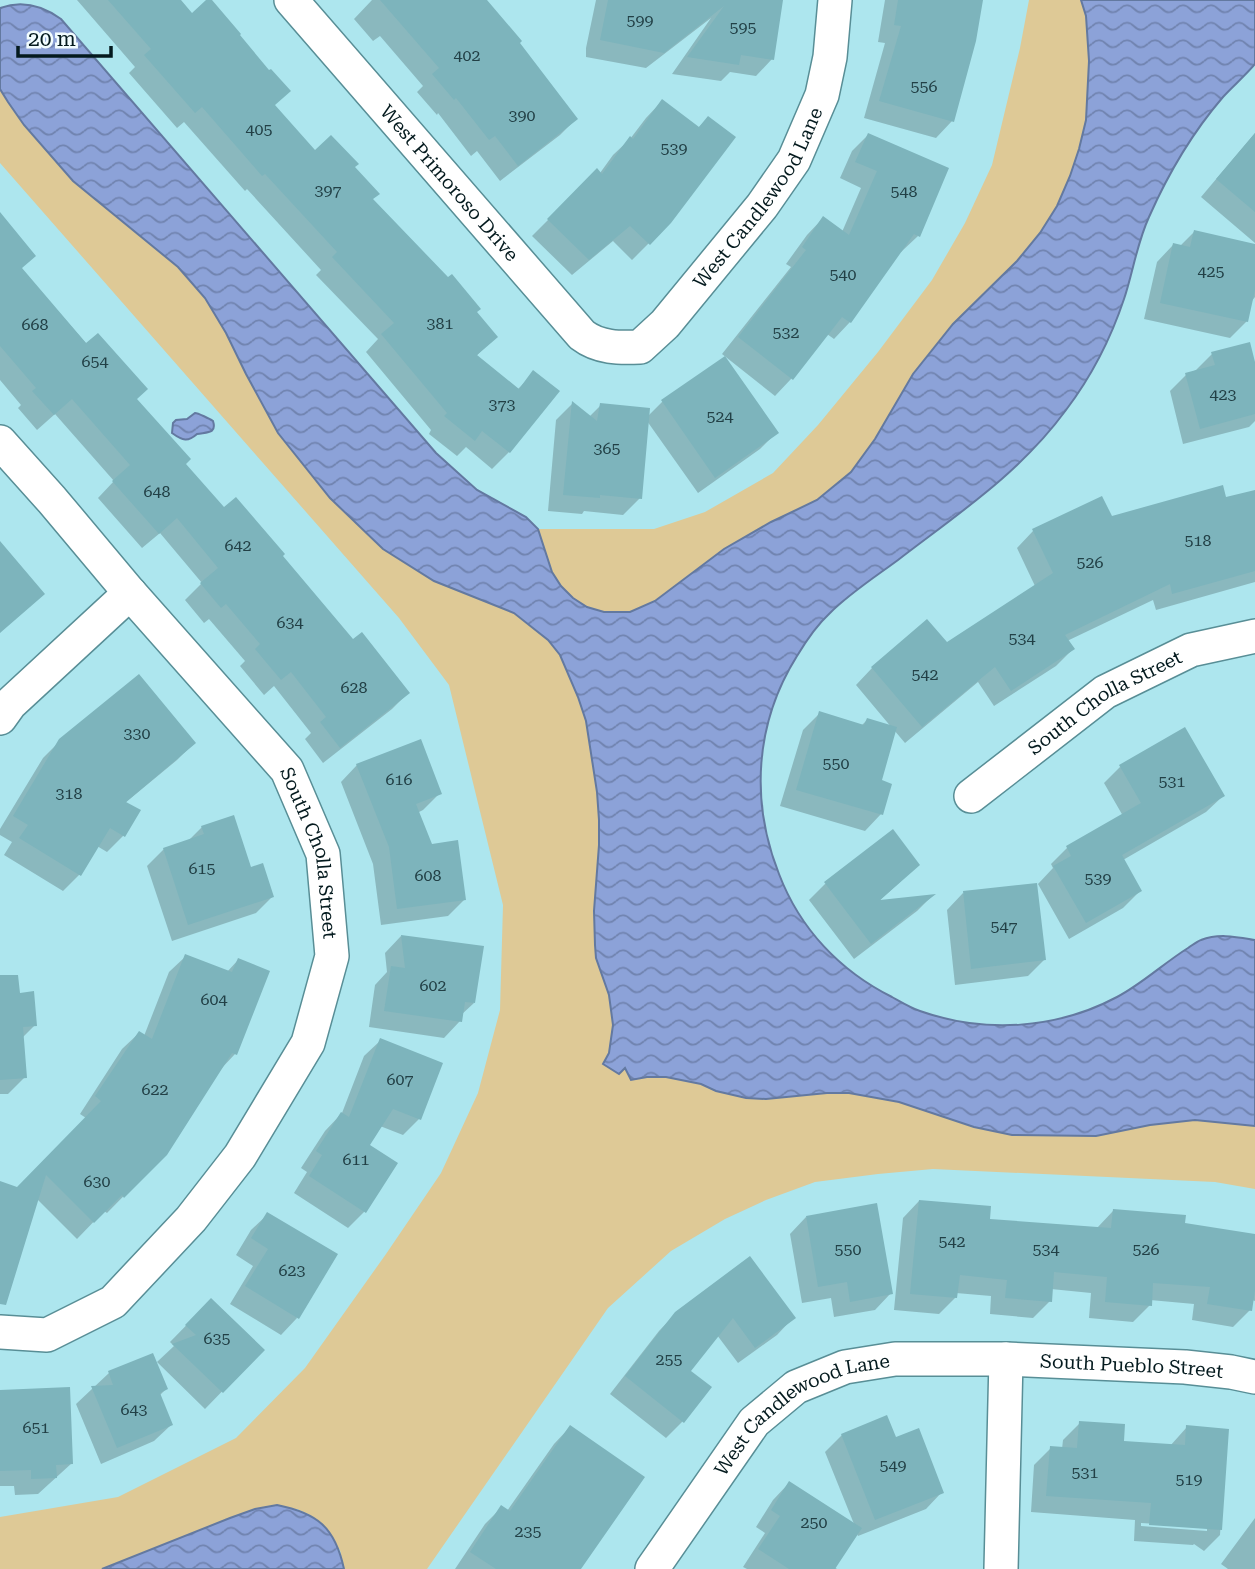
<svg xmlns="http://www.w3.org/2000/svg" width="1255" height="1569" font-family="'Roboto Serif',serif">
	<defs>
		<pattern id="water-waves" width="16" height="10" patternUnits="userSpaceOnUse" patternTransform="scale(1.75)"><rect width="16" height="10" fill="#8ca2d8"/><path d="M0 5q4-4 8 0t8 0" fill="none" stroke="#7083af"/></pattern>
	</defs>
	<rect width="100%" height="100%" fill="#ade6ee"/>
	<!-- green -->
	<path fill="#dec996" d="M1029,0H1081L1086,16L1089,61L1086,120L1079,149L1070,176L1057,206L1040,233L1017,261L953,324L913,374L875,439L851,472L817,500L771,522L724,549L655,601L630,612H604L587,607L573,598L561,586L552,572L538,529H654L705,512L773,473L818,425L878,352L932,280L965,223L992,165L1020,48Z
		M0,89L24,125L73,181L178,267L205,298L226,333L246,374L278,433L434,581L514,613L548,640L560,655L578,697L586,721L597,792L599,820V845L594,911L595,945L596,958L609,994L613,1025L609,1053L603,1064L625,1067L631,1080L647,1077H666L701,1084L716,1091L746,1098L766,1099L827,1093H849L899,1102L974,1127L1012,1135L1096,1136L1150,1125L1195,1120L1255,1126V1189L1215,1182L933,1169L878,1174L815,1182L766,1200L725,1219L671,1251L608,1308L427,1569H344L340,1550L322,1525L310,1515L297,1509L230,1518L102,1569H0V1517L118,1497L236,1438L305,1368L386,1254L441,1173L478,1093L500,1010L503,905L449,685L399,618L0,163Z"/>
	<!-- water -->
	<path fill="url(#water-waves)" stroke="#6379a0" stroke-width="2" d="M1081,0H1255V64C1245,76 1233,86 1223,97C1192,133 1168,174 1149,217C1137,243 1133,272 1124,299C1111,338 1091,377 1066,410C1020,473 959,513 898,560C875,577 850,593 830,613C817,625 806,641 797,656C755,723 750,801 779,874C800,929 840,971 892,997C901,1002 911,1008 920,1011C985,1034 1057,1029 1117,997C1142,984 1164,963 1188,948C1189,947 1200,940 1201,940C1219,933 1237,937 1255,940V1126L1195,1120L1150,1125L1096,1136L1012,1135L974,1127L899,1102L849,1093H827L766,1099L746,1098L716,1091L701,1084L666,1077H647L631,1080L625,1068L619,1074L603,1064L609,1053L613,1025L609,995L596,958L595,945L594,911L599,845V820L597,792L586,721L578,697L560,655L548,640L514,613L434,581L383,549L330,498L278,433L246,374L226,333L205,298L178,267L73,181L24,125L8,102L0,89V8C22,0 43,6 61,19L436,453L477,490L526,517L538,529L552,572L561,586L573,598L587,607L604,612H630L655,601L724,549L771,522L817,500L851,472L875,439L913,374L953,324L1017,261L1040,233L1057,206L1070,176L1079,149L1086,120L1089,61L1086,16Z
		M195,413C198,413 210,419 213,421C217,434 207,432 197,434C188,442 183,441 172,433L173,423L176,420L187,419Z
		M277,1505C317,1513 335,1527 344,1569H102L230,1518L255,1509Z"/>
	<!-- shadow -->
	<path fill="#0003" fill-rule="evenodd" d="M77,0H178L192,15L209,0L274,106L315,152L353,167L371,199L496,337L476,356L517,390L534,373L557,392L509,452L492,469L466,447L457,456L429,434L431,430L366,352L378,339L316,275L321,270L247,189L245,191L184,122L177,128L129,73L135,67Z
		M372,0H484L576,119L560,135L500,181L477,151L471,156L438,113L437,115L417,92L423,86L380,36L373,41L354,19Z
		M596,0H781L772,59L756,76L730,72L721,81L672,74L711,18L646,68L586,57V48Z
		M885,0H981L952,121L936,138L864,118L885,43L878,42Z
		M662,101L698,128L708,118L670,222L632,260L613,241L572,275L532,236L597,171L600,173L613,155L630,139L646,118Z
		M1255,133V243L1201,197Z
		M868,135L918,236L901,252H900L850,322L834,339L827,334L791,379L775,396L722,354L791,267L786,264L807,235L823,218L842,232L861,188L840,178L852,151Z
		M0,215L21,269L135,399L184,464L223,510L281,556L353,641L408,693L392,709L323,763L305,739L311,733L274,686L264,695L240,666L245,661L209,619L204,623L185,600L202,583L160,533L142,548L98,498L114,481L55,414L37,430L18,408L21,405L0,380Z
		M1194,232L1255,246V297L1251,302L1247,321L1230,338L1144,319L1157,262L1173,245L1180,246Z
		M1212,354L1255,369V421L1249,427L1183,444L1170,391L1186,375L1196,370Z
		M725,358L777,432L760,449L698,493L647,421L640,498L623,515L584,511L582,514L548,511L556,420L572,404L589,417L601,405L648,416L662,402Z
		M1255,492V582L1156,610L1153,600L1067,641L1073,649L1056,666L994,706L978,682L905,743L894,730L880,782L881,814L865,831L780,806L803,730L820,713L861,726L867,720L892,728L856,685L872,668L927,621L947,644L1035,586L1017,548L1033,531L1225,499Z
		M60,741L194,743L177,760L125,803L123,836L107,852L97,846L80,874L63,891L4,855L12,842L0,835V829L43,758Z
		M357,765L440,793L423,810L417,813L430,846L464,900L448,916L381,925L373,864L341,782Z
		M1120,767L1223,796L1206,812L1123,860L1140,891L1123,908L1069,939L1038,884L1053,868L1051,864L1067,848L1123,816L1104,783Z
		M202,827L272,897L256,913L172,941L147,866L164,849L188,841Z
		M901,881L877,903L931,897L917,911L854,959L809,900L825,884Z
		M963,893L1044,960L1028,976L955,985L947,910Z
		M401,936L474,1003L461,1015L460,1021L444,1038L369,1027L375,985L387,972L385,953Z
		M186,956L227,972L238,960L235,1054L219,1071L165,1154L107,1213L104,1211L77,1239L37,1199L0,1284V1183L17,1189L86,1118L80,1114L122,1049L139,1033L144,1036L169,972Z
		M0,995L35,1025L22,1038L25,1077L8,1094H0Z
		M381,1040L419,1119L403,1135L380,1126L368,1146L364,1212L348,1228L294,1193L307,1172L301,1168L325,1131L342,1113L364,1056Z
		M919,1201L988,1220L1097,1228L1113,1211L1183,1225L1255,1236V1301L1252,1300L1250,1310L1233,1327L1192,1320L1194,1304L1150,1300V1305L1133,1322L1089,1318L1091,1293L1051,1289L1050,1301L1033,1318L990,1314L991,1296L956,1293V1297L939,1314L894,1310L903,1218Z
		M268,1214L297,1318L281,1335L230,1304L253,1266L236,1255L251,1230Z
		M806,1217L891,1293L875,1310L834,1317L831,1298L802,1303L790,1234Z
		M211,1300L262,1350L205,1409L157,1362L174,1346L170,1342Z
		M676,1313L793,1318L777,1335L738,1363L717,1335L689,1371L710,1387L682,1422L666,1438L610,1394L659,1331Z
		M109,1373L166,1389L159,1396L171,1425L154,1441L101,1464L76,1404Z
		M0,1392L72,1463L38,1494L15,1495L14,1486H0Z
		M1080,1423L1122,1443L1170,1446L1187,1427L1227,1430L1220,1535L1204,1551L1194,1544L1193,1545L1134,1541L1135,1520L1031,1512L1034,1465L1051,1448L1062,1449L1063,1440ZM1141,1523L1207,1527V1531L1141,1526Z
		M570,1427L579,1569H455L485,1524L501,1508L507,1511L554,1444Z
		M842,1435L895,1439L942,1492L926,1509L858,1536L857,1533L834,1567L837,1569H747L743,1567L765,1533L756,1527L773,1500L789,1483L854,1524L825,1452Z
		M1255,1518V1569H1228L1221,1564Z"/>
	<!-- building -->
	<path fill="#7db4bc" d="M108,0H181L192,13L206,0H212L241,34L240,35L269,70L271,69L291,91L275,105L315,150L331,135L359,164L355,167L380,194L373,199L448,277L452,274L481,309L477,312L498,337L477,355L519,389L533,370L560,391L510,453L482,431L475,441L444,416L447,413L381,334L394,323L332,257L337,252L265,174L262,176L202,107L195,113L144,55L151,49Z
		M380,0H487L522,41L520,43L578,119L518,166L495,136L489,140L456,98L454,100L432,74L439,68Z
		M608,0H783L774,60L741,55L739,65L687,57L724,6L664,53L600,40Z
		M898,0H983L976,41L954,122L879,101L901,26L894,25Z
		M662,99L699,127L708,116L736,137L671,223L650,245L630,226L589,260L547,219L597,168L602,174L630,136L633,139Z
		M868,133L949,168L920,237L914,234L851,323L842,317L793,380L738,337L806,250L802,247L823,216L849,235L877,171L855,162Z
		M1255,133V212L1216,179Z
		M0,212L36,256L22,268L86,343L98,333L148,389L137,399L191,459L186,464L224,507L236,497L285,554L283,556L353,639L362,632L410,693L340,748L320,722L326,717L291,672L281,680L255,649L260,644L226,604L221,608L200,583L218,568L177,518L159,534L112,481L130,465L72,399L54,415L32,391L36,388L0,346Z
		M1194,230L1255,244V290L1248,322L1160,303L1173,243L1190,247Z
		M1250,342L1255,362V414L1200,429L1185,373L1215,365L1211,352Z
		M725,356L779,433L715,478L661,400Z
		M572,401L597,421L600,403L650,408L642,499L600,495V498L563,495Z
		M1223,485L1226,497L1255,490V571L1172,594L1170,584L1065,635L1075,649L1011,691L995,667L922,727L871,667L927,619L947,642L1053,573L1032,529L1102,496L1112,516Z
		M0,541L45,594L0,633Z
		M139,674L196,743L126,802L141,810L125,837L110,828L81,876L19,838L28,825L13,816L59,739Z
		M819,711L864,725L867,718L897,727L882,780L892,784L883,815L796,790Z
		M1185,727L1225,796L1122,855L1142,891L1086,923L1053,866L1071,856L1066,846L1141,803L1119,765Z
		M421,739L442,794L416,804L432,844L458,840L466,900L397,909L389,847L356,764Z
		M234,815L251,867L263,863L274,897L188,925L163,848L204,834L201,826Z
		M893,829L920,865L880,900L936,894L871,944L824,882Z
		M1037,883L1046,960L971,969L963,891Z
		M401,935L484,946L475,1003L465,1002L462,1022L384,1011L391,966L405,968Z
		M185,954L232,972L238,958L270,971L237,1055L232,1053L167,1155L124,1198L122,1195L94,1223L46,1175L6,1305L0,1304V1181L17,1187L101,1101L95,1096L139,1031L152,1039Z
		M0,975H18L20,993L34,991L37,1026L23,1027L27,1078L0,1080Z
		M380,1038L443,1063L421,1120L393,1109L370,1145L398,1163L366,1213L309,1176L322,1155L316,1151L341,1112L349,1117Z
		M919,1200L991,1206L990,1219L1111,1228L1113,1209L1186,1215L1185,1223L1255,1234V1290L1252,1311L1207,1304L1210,1287L1153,1283L1152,1306L1105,1302L1107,1277L1054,1272L1052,1302L1005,1298L1007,1280L960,1275L957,1298L910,1294Z
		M877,1203L893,1294L850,1302L847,1282L818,1287L806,1216Z
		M267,1212L338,1254L299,1319L245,1286L268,1249L251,1238Z
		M750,1256L796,1318L755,1348L733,1318L691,1371L712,1387L684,1423L625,1376L675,1312Z
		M211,1298L265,1350L223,1393L172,1344L196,1335L185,1325Z
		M153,1353L168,1389L160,1393L173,1425L117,1448L91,1386L113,1385L108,1371Z
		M70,1387L73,1464L56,1465L57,1478L31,1479V1470L0,1471V1390Z
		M887,1415L896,1437L919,1428L944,1493L875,1520L841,1434Z
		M1079,1421L1125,1424L1124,1441L1185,1445L1186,1425L1229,1429L1222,1530L1149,1525L1151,1503L1046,1496L1050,1446L1077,1448Z
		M570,1425L645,1477L581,1569H496L470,1552L501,1505L510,1511Z
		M789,1481L862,1528L835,1569H789L758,1549L780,1516L771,1510Z"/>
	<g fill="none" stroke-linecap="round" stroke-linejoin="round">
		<defs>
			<g id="minor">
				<path id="s1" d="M291,0L582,335C599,348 619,348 640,347L665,324L762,206L794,160L822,95L830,57L835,0"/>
				<path id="s2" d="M0,442L52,500L130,593L287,770L323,854L332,956L308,1043L240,1156L191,1219L113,1302L47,1335L0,1332"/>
				<path d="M0,718L10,704L130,593"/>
				<path id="s3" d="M971,796L1105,692L1191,650L1255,636"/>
				<path id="s4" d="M652,1569L754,1422L796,1387L845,1367L895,1359H1006L1185,1367L1231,1372L1255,1377"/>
				<path d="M1001,1569L1006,1359"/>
			</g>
		</defs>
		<!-- minor casing -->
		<use href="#minor" stroke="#588e96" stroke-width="36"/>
		<!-- minor -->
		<use href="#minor" stroke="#fff" stroke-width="33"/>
	</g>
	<g text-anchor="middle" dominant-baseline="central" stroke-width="7" stroke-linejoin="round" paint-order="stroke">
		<!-- number labels -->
		<g font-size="16" fill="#224046">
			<text x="640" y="20">599</text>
			<text x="743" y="27">595</text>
			<text x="467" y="55">402</text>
			<text x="924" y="86">556</text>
			<text x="522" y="115">390</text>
			<text x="259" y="129">405</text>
			<text x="674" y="148">539</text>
			<text x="328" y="190">397</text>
			<text x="904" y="191">548</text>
			<text x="1211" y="271">425</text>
			<text x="843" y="274">540</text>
			<text x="440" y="323">381</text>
			<text x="35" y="324">668</text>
			<text x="786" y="332">532</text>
			<text x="95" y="361">654</text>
			<text x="1223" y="394">423</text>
			<text x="502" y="404">373</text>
			<text x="720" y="416">524</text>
			<text x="607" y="448">365</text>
			<text x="157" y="491">648</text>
			<text x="1198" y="540">518</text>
			<text x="238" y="545">642</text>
			<text x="1090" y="562">526</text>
			<text x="290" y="622">634</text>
			<text x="1022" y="638">534</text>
			<text x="925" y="674">542</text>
			<text x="354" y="687">628</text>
			<text x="137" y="733">330</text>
			<text x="836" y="763">550</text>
			<text x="399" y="779">616</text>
			<text x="1172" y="781">531</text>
			<text x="69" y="793">318</text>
			<text x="202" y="868">615</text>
			<text x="428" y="875">608</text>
			<text x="1098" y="878">539</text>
			<text x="1004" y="926">547</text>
			<text x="433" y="985">602</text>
			<text x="214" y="999">604</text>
			<text x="400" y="1079">607</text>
			<text x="155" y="1089">622</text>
			<text x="356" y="1159">611</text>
			<text x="97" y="1181">630</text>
			<text x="952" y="1241">542</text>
			<text x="848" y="1249">550</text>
			<text x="1046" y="1249">534</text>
			<text x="1146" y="1249">526</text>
			<text x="292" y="1270">623</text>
			<text x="217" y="1338">635</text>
			<text x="669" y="1359">255</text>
			<text x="134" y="1409">643</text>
			<text x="36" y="1427">651</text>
			<text x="893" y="1465">549</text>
			<text x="1085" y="1472">531</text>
			<text x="1189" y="1479">519</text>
			<text x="814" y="1522">250</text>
			<text x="528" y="1531">235</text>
		</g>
		<!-- street labels -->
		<g font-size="19" fill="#041a1e" stroke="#f2fdff">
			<text stroke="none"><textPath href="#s1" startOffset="242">West Primoroso Drive</textPath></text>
			<text stroke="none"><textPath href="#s1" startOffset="696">West Candlewood Lane</textPath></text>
			<text stroke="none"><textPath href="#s3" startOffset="164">South Cholla Street</textPath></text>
			<text stroke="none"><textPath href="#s2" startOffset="523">South Cholla Street</textPath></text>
			<text stroke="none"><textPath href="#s4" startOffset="574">South Pueblo Street</textPath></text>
			<text stroke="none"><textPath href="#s4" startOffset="224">West Candlewood Lane</textPath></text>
		</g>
	</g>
	<!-- scale -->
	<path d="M18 46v10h93v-10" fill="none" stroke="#041a1e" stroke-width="3.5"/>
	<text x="28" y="46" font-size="21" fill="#041a1e" stroke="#f2fdff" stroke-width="5" paint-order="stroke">20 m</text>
</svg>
